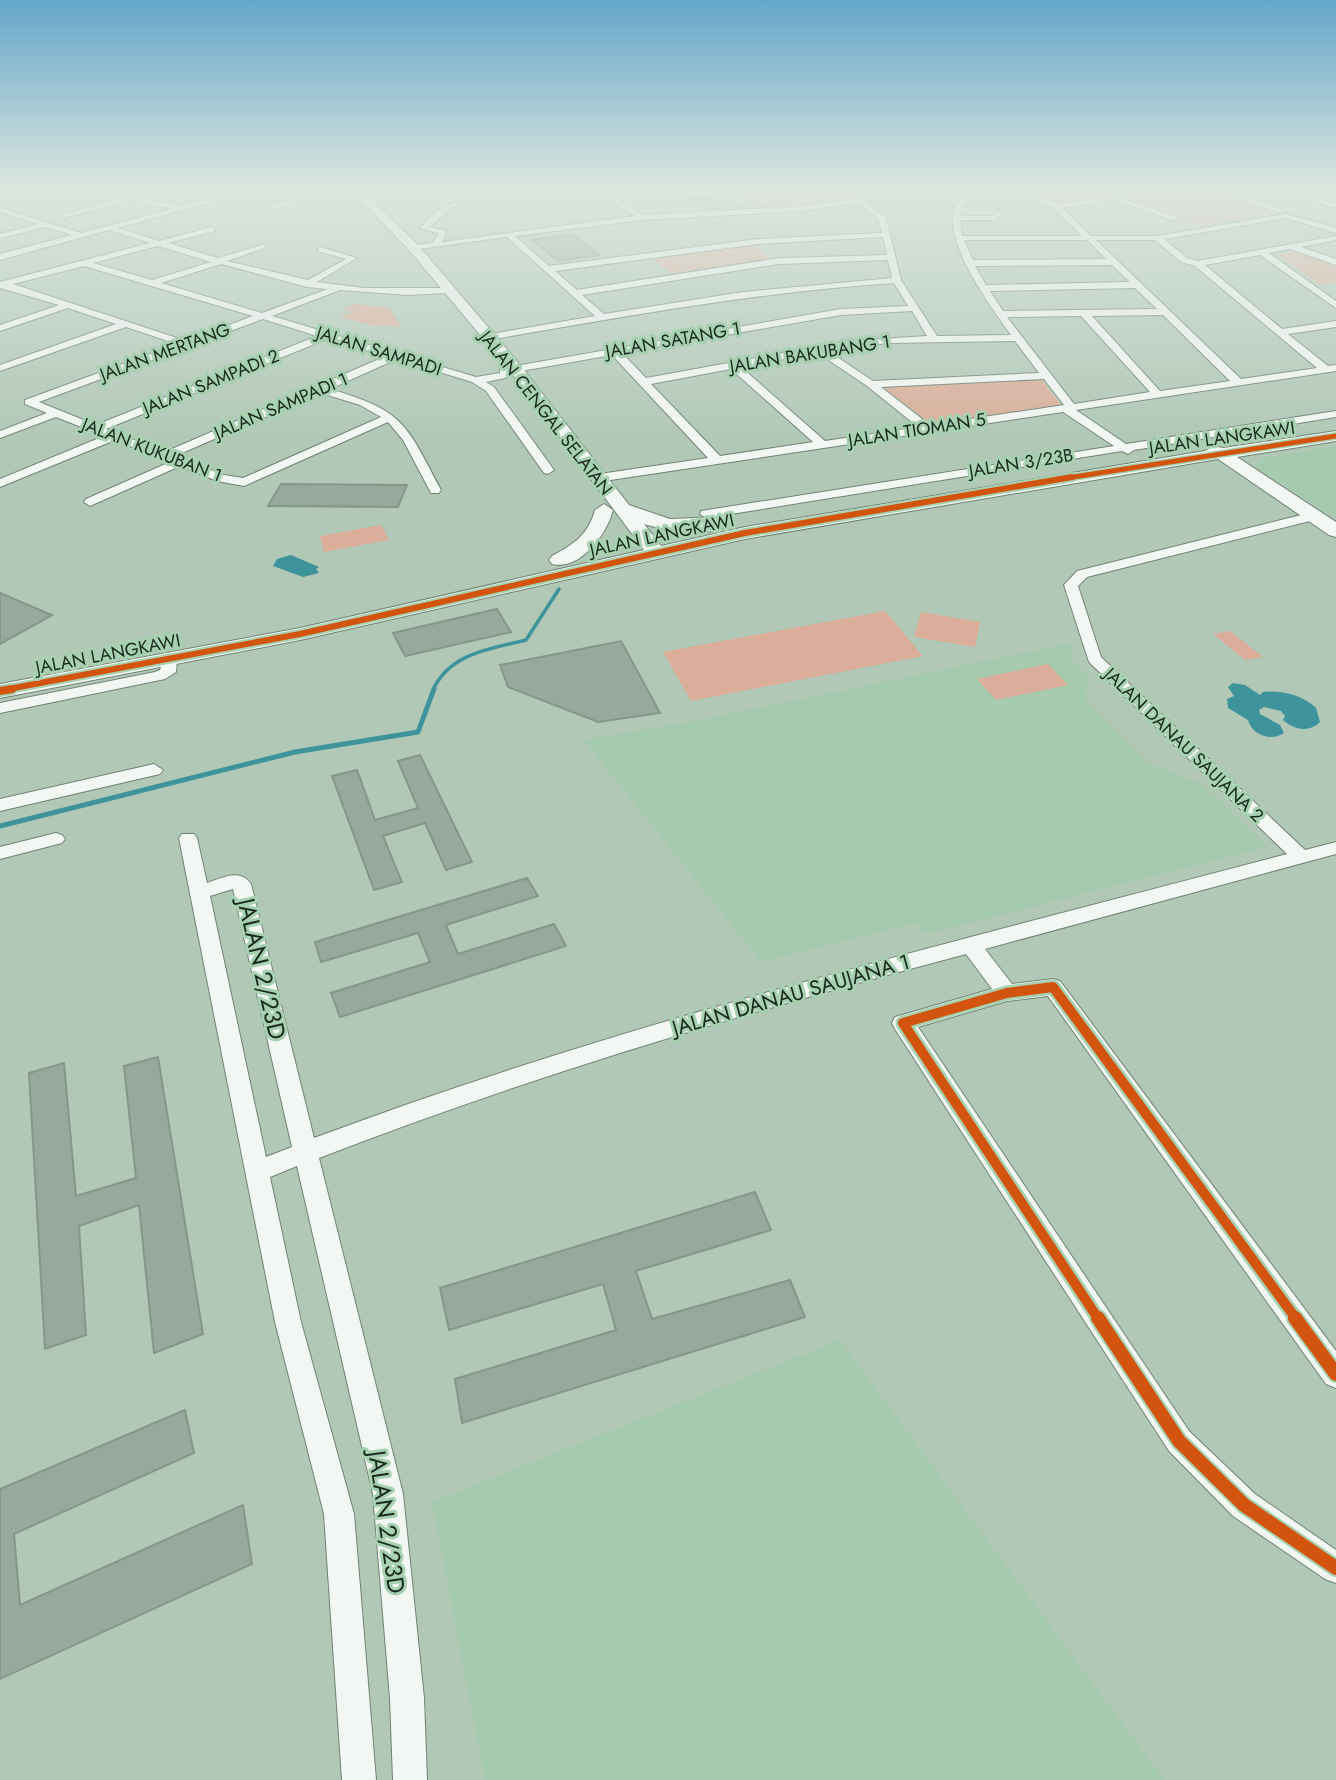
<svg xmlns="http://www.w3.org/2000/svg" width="1336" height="1780" font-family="Jost,sans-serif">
	<rect width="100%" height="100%" fill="#b1c8b7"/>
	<!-- built -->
	<path fill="#a5caae" d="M1336,446V518L1256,468L1259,459Z
		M1067,644L1074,650L1071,659L1088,676L1085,700L1148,763L1201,784L1269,847L925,934L916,923L761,962L584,740L695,721Z
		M840,1340L1164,1780H485L432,1502Z"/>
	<!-- green -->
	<path fill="#daae9b" d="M723,189H866L870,194L845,199L761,207Z
		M1018,189H1141L1145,190L1058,205Z
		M1185,189H1203L1276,212L1200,226L1123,199Z
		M750,243L771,259L672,273L648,257Z
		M1297,251L1336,265V283L1319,285L1278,255Z
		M354,304L389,308L401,326H375L340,317L353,312L343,309Z
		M1040,378L1061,405L931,424L883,387Z
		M381,525L389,540L324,552L320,536Z
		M885,611L923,656L691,701L663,652Z
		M921,612L980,622L975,647L914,637Z
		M1230,631L1263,657L1245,660L1213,634Z
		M1048,664L1068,685L996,700L977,679Z"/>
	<!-- water -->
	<path fill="#3f949b" d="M291,555L319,567L316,569L319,573L303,577L273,566L277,559Z
		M1233,683L1245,685L1260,695L1263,692C1281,690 1303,695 1316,708L1320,722C1309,733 1294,730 1283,720L1285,716L1281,711L1264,707L1259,710L1260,714L1280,725L1284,733C1271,742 1252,735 1248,720L1228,708L1227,699L1234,696L1228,687Z"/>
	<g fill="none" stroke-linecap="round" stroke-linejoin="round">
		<!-- stream-far1 -->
		<path stroke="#3f949b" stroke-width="3.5" d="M433,690C450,653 490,649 526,640L559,589"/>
		<!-- stream -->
		<path stroke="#3f949b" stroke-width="5" d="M0,826L295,752L418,732L434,689"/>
	</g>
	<!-- building -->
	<path fill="#97a99c" stroke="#85978a" stroke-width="2" d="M724,195L745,207L711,209L683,204V200Z
		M572,234L599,255L558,261L532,240Z
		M281,484L407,485L398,507L268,506Z
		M0,593L52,615L0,644Z
		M497,609L511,632L405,656L393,633Z
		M621,641L660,713L598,722L508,687L500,665Z
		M420,755L472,862L446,870L425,823L383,836L402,882L374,890L332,776L357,770L375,820L418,808L398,761Z
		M527,878L538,896L446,925L458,954L554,924L566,946L340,1017L331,993L430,962L418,933L321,962L315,942Z
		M158,1057L203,1334L154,1353L139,1205L79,1226L86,1335L45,1349L29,1073L64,1063L76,1196L136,1178L124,1066Z
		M755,1192L771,1230L636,1271L652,1319L790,1280L805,1317L462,1423L455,1379L616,1330L603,1284L449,1330L440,1288Z
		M185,1410L194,1453L14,1534L20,1605L243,1505L252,1564L0,1679V1489Z"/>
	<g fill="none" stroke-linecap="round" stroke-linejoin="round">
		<defs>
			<path id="street" d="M55,189H73L0,200V196Z
				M82,189H94L182,206L249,189H259L118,228L159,241L212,227L215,231L168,243L218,258L265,244V248L227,261L308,280L346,259L317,251L320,247L357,258L317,282L364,288H453V292L450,293L407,295L340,290L272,316L476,377L500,373V369L504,368L841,309L908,306L894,283C757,292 623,317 488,340L485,339V335L595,316L507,237L411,250V246L432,243L439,234L420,228C431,217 447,197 463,204L452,207L430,227L447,231L442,242L635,216L593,189H601L644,215L802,206L865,197L896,189L899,193L864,201L886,217L901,280L937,336L1011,335C983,296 898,182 1007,189L972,199L962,206L960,216H993L997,211L1001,213L996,220H960L962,236H1082L1052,207L1010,189H1020L1059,204L1176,189L1123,199L1177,217L1174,221L1115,200L1063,208L1091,236H1157L1286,214L1336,228V233L1286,218L1164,239L1187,258L1198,261L1336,236V240L1301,247L1336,259V265L1290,249L1269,253L1336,301V308L1260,255L1205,265L1282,329L1336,321V327L1288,334L1328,366L1336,365V371L1076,410L1126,444L1336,411V417L1134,450L1128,454L1122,451L706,518L700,514L701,511L1114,446L1063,412L597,482L593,481V475L708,458L612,355L510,373V377L486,382L494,387L554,470L548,474L544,473L486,391L472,382L397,359L330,389C405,411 406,424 441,490L439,493H431L403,440L388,422L244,486L217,481L180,466L90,506L84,502L86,499L170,462L115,440L0,487V479L104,436L56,417L0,438V431L47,413L25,404V400L177,344L126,327L0,371V365L116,324L68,308L0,331V325L59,305L0,288V282L150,243L109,230L0,260V254L72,235L46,227L0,238V234L38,224L0,212V208L81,233L172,209L130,200L61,219V215L122,199ZM856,203L878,218L882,233L758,239L549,266L515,236L642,220L802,211ZM883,237L887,255L779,258L577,290L555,271L758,244ZM964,240H1087L1106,259L973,260ZM1096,240H1155L1181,262L1195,266L1317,368L1241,379ZM158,246L211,262L152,280L93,263ZM888,260L892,278L743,292L604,314L582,295L779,264ZM221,264L307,287L328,289L262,313L161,283ZM1112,265L1130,282L986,285L975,266ZM84,266L253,316L186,341L13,284ZM1135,288L1157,309L1003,311L990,291ZM912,311L927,336L849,341L646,378L622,353L841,315ZM1163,315L1230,381L1160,391L1092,316ZM1081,316L1150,392L1074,404L1007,317ZM263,319L317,336L96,425L39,402ZM327,339L386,356L165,452L106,429ZM1015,341L1039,373L873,381L828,351L887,343ZM818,353L867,386L918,427L825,441L741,367ZM731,369L813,442L720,456L651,384ZM1044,379L1064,405L930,425L881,387ZM321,393L360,405L381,417L243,478L224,475L175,456Z
				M315,189H325L271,211L264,209Z
				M397,189H418L476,197L472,199Z
				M1210,189H1220L1286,211L1279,213Z
				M1275,189H1286L1336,204V208Z
				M1313,512L1319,516L1318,519L1087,577L1078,586L1101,657L1305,850L1336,842V854L985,949L1012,984L1053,979L1060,981L1336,1351V1388L1326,1384L1048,996L1007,1001L918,1027L1189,1431L1255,1494L1336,1550V1583L1325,1579L1233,1516L1169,1451L895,1029L892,1023L895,1017L992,989L966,954C747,1012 530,1076 319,1158L403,1494L424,1698L427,1780H393L390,1698L373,1494L297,1166L270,1177L301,1322L354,1514L376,1780H342L324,1514L275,1322L179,838L182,834H194L197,838L207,883C222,878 240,868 251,884L314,1138C631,1019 960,941 1287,854L1089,662L1064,585L1077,571ZM233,889L292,1147L266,1157L210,896Z
				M169,654L177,659L176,672L165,679L0,713V703L155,672L160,670L164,656Z
				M154,764L163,770L160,774L0,811V799Z
				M56,833L62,835L65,839L62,843L0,859V847Z"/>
			<path id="secondary" d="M350,189H361L418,245L521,366L629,505L670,519L721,517L730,523C717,539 662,530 644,524L661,546L745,527L1205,451L1213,446L1223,448L1336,431V441L1237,457L1336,522V537L1329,535L1218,459L745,539L300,640L0,698V684L300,628L644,550L511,372L410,251Z
				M604,504L613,510C607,534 580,571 552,564L549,560L552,556C574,544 588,535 595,510Z"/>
		</defs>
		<!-- street casing -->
		<use href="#street" stroke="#708275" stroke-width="2"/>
		<!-- secondary casing -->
		<use href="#secondary" stroke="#708275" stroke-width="2"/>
		<!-- street -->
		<use href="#street" fill="#f3f7f4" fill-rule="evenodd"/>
		<!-- secondary -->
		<use href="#secondary" fill="#f3f7f4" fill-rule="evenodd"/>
		<defs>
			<path id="cycleway-far4" d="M1061,479L1336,436"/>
			<path id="cycleway-far3" d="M3,690L300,634L745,533L1072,477"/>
			<path id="cycleway-far2" d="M0,691L12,689"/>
			<path id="cycleway-far1" d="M1099,1320L903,1023L1007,993L1053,987L1297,1320"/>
			<path id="cycleway" d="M1098,1318L1179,1441L1244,1505L1336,1568
				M1295,1318L1336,1374"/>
		</defs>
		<!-- cycleway-far4 casing -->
		<use href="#cycleway-far4" stroke="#a8d1b2" stroke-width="8"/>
		<!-- cycleway-far3 casing -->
		<use href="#cycleway-far3" stroke="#a8d1b2" stroke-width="10"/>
		<!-- cycleway-far2 casing -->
		<use href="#cycleway-far2" stroke="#a8d1b2" stroke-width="12"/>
		<!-- cycleway-far1 casing -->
		<use href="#cycleway-far1" stroke="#a8d1b2" stroke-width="15"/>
		<!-- cycleway casing -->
		<use href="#cycleway" stroke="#a8d1b2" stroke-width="18"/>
		<!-- cycleway-far4 -->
		<use href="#cycleway-far4" stroke="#d3540e" stroke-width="5"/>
		<!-- cycleway-far3 -->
		<use href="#cycleway-far3" stroke="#d3540e" stroke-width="6"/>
		<!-- cycleway-far2 -->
		<use href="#cycleway-far2" stroke="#d3540e" stroke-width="8"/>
		<!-- cycleway-far1 -->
		<use href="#cycleway-far1" stroke="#d3540e" stroke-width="10"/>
		<!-- cycleway -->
		<use href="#cycleway" stroke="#d3540e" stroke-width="14"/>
	</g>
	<!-- sky -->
	<linearGradient id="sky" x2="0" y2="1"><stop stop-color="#64a7c9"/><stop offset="0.43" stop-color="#dce6df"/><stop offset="1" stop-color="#dce6df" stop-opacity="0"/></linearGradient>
	<rect width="1336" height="438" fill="url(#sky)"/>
	<g text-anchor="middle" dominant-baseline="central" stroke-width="6" stroke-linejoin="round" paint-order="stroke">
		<!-- far-street labels -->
		<g font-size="18" fill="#1a2a1e" stroke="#a8d1b2">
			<text transform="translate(673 340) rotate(-10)">JALAN SATANG 1</text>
			<text transform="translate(379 351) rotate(17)">JALAN SAMPADI</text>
			<text transform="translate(165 352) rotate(-20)">JALAN MERTANG</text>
			<text transform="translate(810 354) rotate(-9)">JALAN BAKUBANG 1</text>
			<text transform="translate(211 382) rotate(-22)">JALAN SAMPADI 2</text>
			<text transform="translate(281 406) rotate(-23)">JALAN SAMPADI 1</text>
			<text transform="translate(546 413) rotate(52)">JALAN CENGAL SELATAN</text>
			<text transform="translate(917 430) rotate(-9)">JALAN TIOMAN 5</text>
			<text transform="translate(1222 438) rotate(-8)">JALAN LANGKAWI</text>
			<text transform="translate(152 450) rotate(21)">JALAN KUKUBAN 1</text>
			<text transform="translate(1021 463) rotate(-9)">JALAN 3/23B</text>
			<text transform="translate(662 535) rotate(-12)">JALAN LANGKAWI</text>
			<text transform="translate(108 654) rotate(-11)">JALAN LANGKAWI</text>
			<text transform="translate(1184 745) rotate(44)">JALAN DANAU SAUJANA 2</text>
		</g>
		<!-- street labels -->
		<g font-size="21" fill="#1a2a1e" stroke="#a8d1b2">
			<text transform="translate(791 995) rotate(-16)">JALAN DANAU SAUJANA 1</text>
		</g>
		<!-- near-street labels -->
		<g font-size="24" fill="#1a2a1e" stroke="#a8d1b2">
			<text transform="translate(262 969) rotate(77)">JALAN 2/23D</text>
			<text transform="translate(387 1522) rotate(82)">JALAN 2/23D</text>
		</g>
	</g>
</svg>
